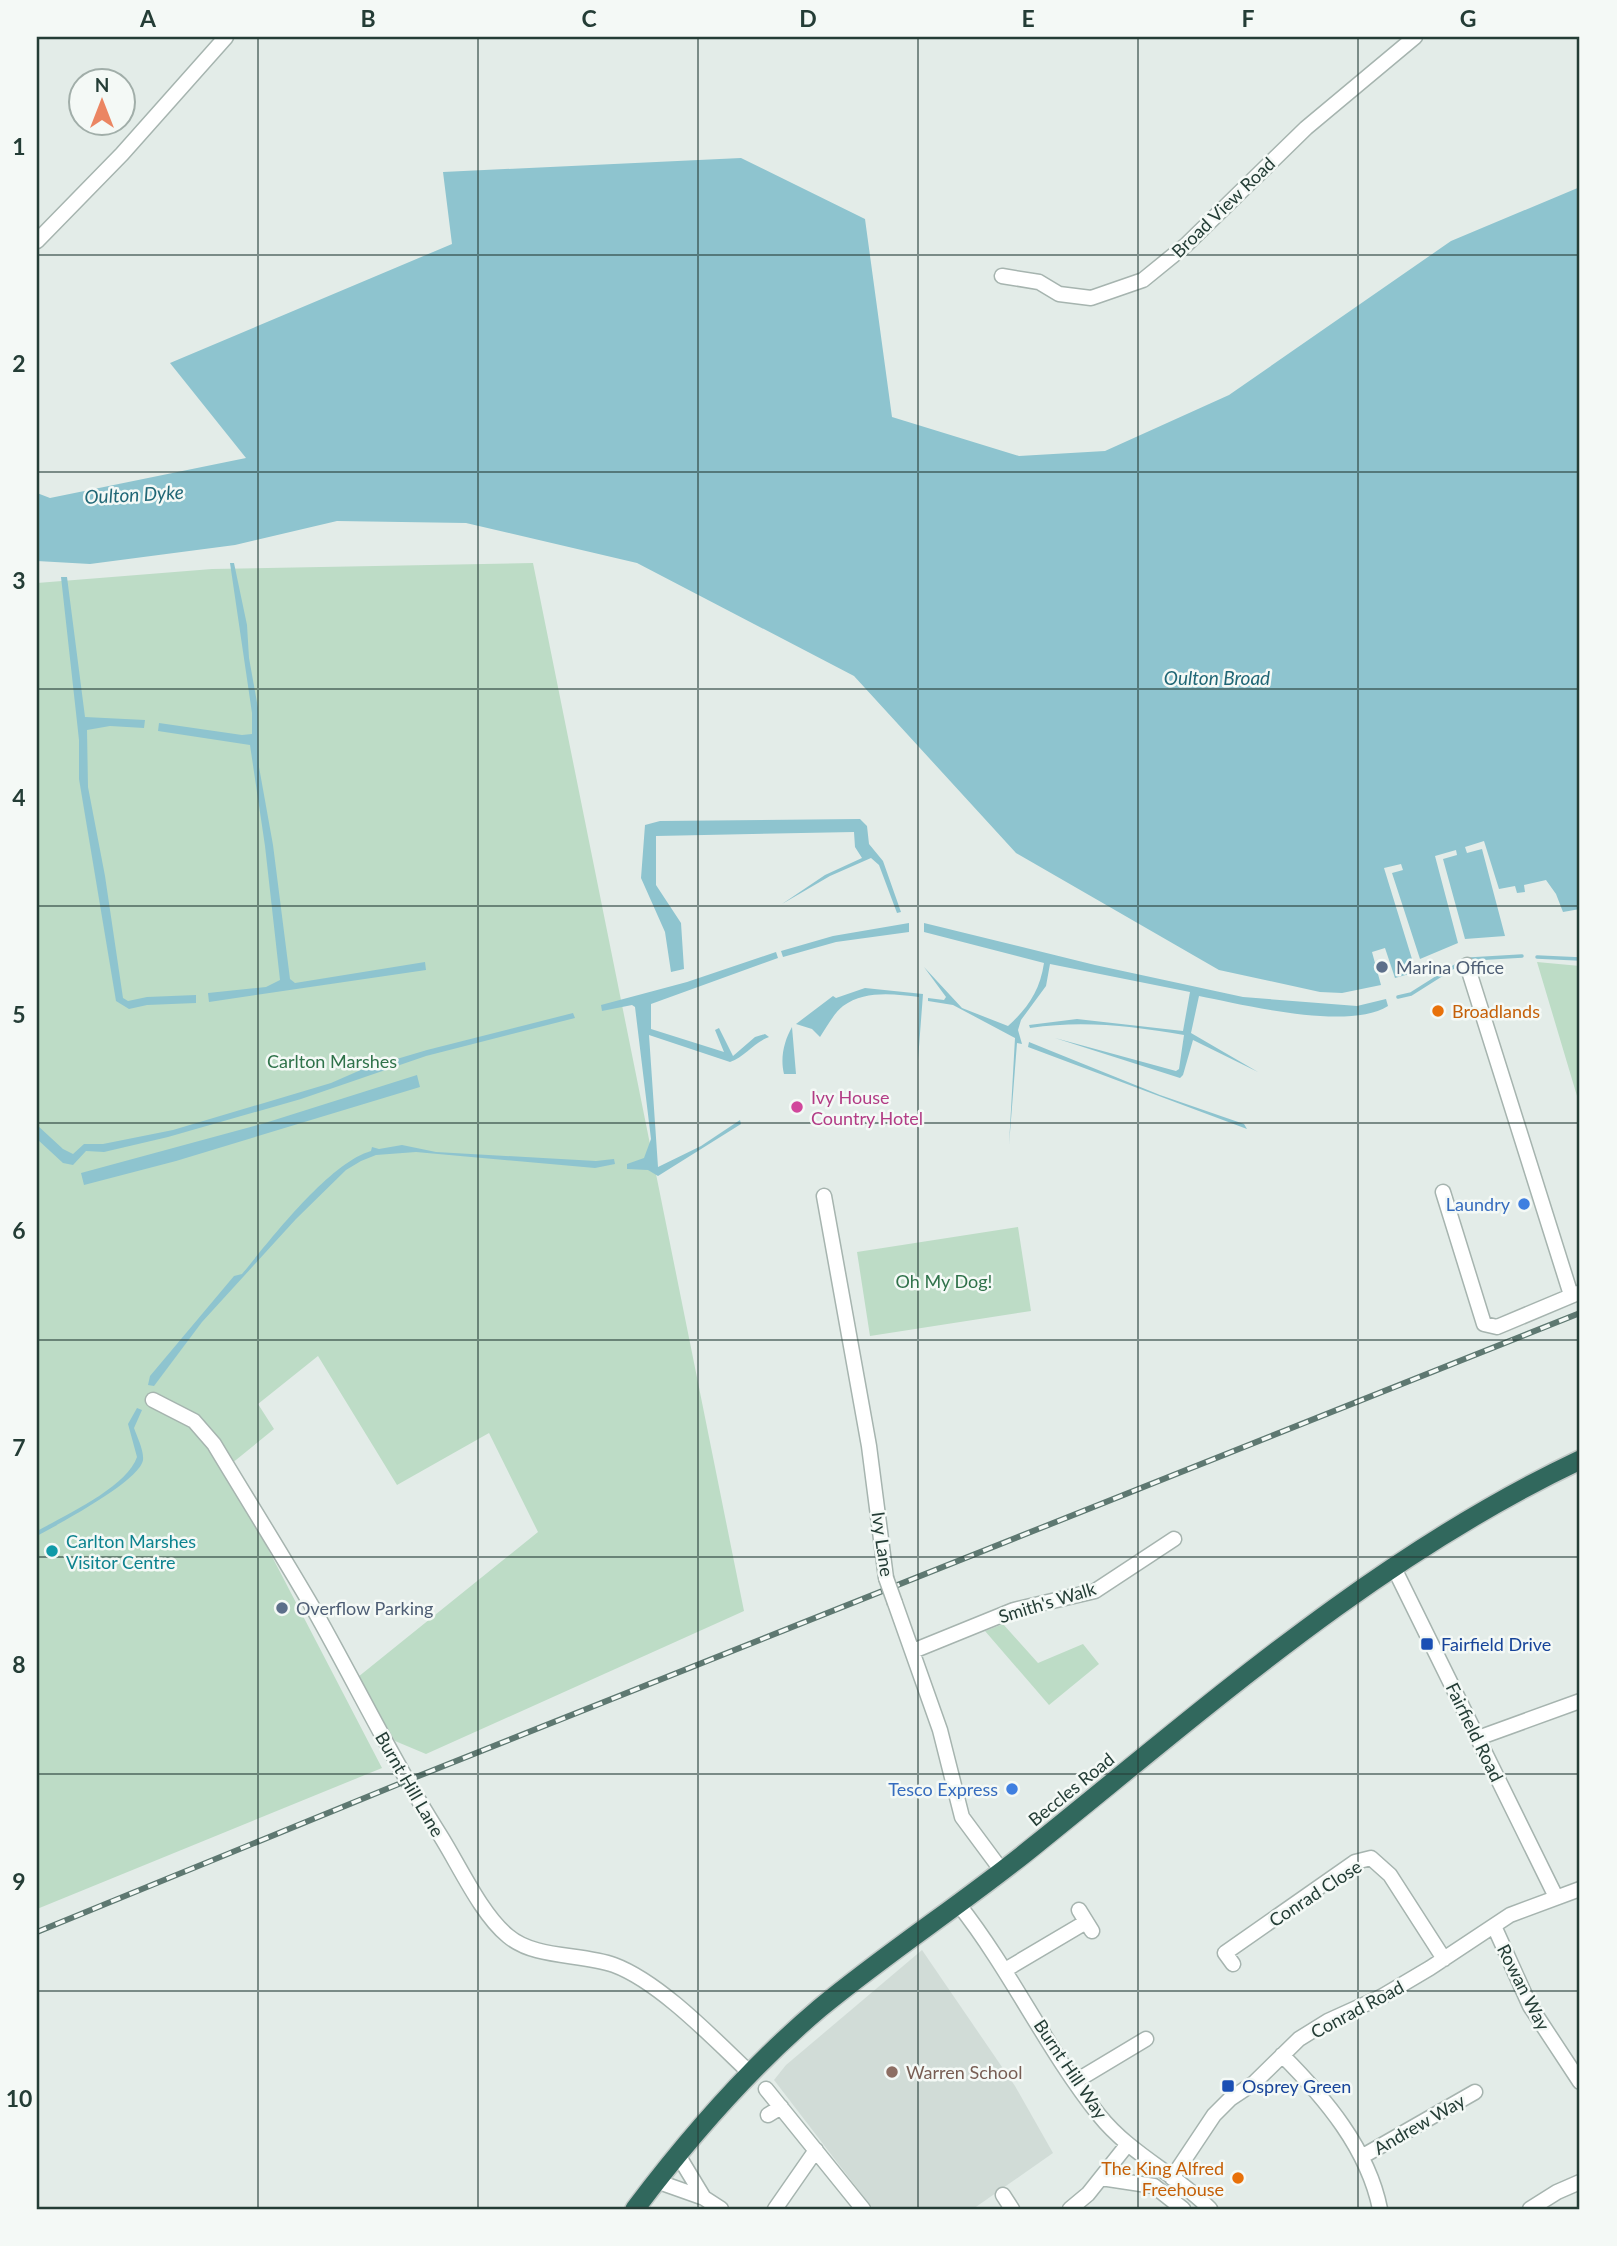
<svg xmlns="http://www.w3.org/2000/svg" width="1617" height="2246" font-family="Lato,sans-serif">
	<rect width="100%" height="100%" fill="#e3ece8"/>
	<!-- built -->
	<path fill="#d1dcd7" d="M922,1950L1015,2086L1053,2153L973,2209H873L774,2080L786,2065Z"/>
	<!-- green -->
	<path fill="#bddcc6" d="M533,563L744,1611L426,1754L395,1741L358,1677L538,1532L489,1433L397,1485L318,1356L258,1404L274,1429L226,1468L382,1768L37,1909V583L212,569Z
		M1537,962L1580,966V1106Z
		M1018,1227L1031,1311L870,1336L857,1252Z
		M1003,1624L1038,1663L1083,1644L1099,1664L1049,1705L985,1631Z"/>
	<!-- water -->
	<path fill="#8ec4cf" d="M741,158L865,219L892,417L1019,456L1105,451L1229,395L1451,241L1580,187V909L1563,912L1556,894L1546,880L1524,885L1525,892L1517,893L1515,886L1499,889L1484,841L1465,847L1467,853L1482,849L1505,936L1465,939L1443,859L1457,855L1456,850L1435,856L1458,943L1420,959L1392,873L1403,870L1401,864L1384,868L1416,972L1395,978L1385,948L1372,952L1381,985L1342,993L1320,992L1219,970L1016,853L854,676L637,563L466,523L337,521L235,545L90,564L37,561V493L50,498L246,458L170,363L452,244L443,172Z
		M230,563H234L247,625L249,658L258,708L259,767L273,845L290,979L295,983L425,962L426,970L209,1002L208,993L266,987L280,980L265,846L250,745L158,731L159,723L242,735L252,734V713Z
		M61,577H67L85,717L145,720L144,728L110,726L87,730L88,787L105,876L123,998L128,1001L147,997L196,995V1003L147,1005L129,1009L116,1001L79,779V740Z
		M860,819L867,826L869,844L883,861L901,912L897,913L879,865L871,858L830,876L782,904L825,875L862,858L855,847L854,832L656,836V885L681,923L684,969L671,972L665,932L641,878L645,825L660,821Z
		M909,923V932L836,942L783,957L781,951L833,936Z
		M924,923L1095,965L1243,997L1357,1006L1386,999L1388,1006C1348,1031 1245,1005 1199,996L1191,1033L1258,1072L1193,1040L1183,1075L1180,1078L1055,1038L1176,1071L1179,1069L1184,1035C1131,1026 1083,1020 1030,1028L1029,1025L1077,1019L1183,1031L1190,992L1050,964L1046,986L1021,1020L1018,1030L1022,1044L1017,1043L1009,1145L1015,1038L953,1005L928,1001V998L944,1000L946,997L924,967L962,1008L1008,1026C1027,1009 1040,991 1044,963L924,932Z
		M776,952L778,958L651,1004V1029L724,1052L715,1030L719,1028L733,1056L755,1037L765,1034L769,1037C753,1043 745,1057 730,1062L649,1035L658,1167L701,1146L740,1120L741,1124L658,1176L648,1170L627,1169V1164L644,1158L651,1139L635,1007L632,1005L602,1011L601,1005L687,982Z
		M865,988L923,994L918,1060L919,997C894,994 865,990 843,1006C834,1013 826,1028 820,1037L812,1029L796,1024L833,996L836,998Z
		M573,1013L575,1018L426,1056L301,1099L168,1137L104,1152L86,1151L73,1165L63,1163L37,1139V1125L63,1149L73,1154L84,1144H103L173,1130L331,1083L363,1069L427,1050Z
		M792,1027L796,1074H784C780,1058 784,1041 792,1027Z
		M1029,1042L1160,1095L1244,1124L1247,1129L1028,1047Z
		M417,1075L420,1087L176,1161L84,1185L81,1173L265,1123Z
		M402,1145L436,1152L596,1161L614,1159L615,1164L595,1168L416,1152L376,1155L361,1161L346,1170L296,1219L202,1322L154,1386L148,1385L150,1376L234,1276L242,1274C271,1239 329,1163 371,1151L372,1147L379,1149Z
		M137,1408L142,1410L134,1428C137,1437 144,1450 143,1460C140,1481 57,1525 37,1536V1531C64,1516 127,1487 137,1457L128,1424Z"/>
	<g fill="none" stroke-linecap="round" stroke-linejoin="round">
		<!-- stream -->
		<path stroke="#8ec4cf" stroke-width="3.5" d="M1537,957L1580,959
			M1471,959L1522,956
			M1398,997L1411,994L1460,963"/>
		<defs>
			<path id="minor" d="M37,241L122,154L226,37
				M1002,276L1039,282L1059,294L1091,298L1143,280L1186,245L1306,128L1415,37
				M1467,965L1571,1295
				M1443,1192L1484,1324L1497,1327L1578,1293
				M824,1196L869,1446L886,1578
				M153,1400L194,1421L214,1444C247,1499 281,1553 313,1608C356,1684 393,1761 440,1835C459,1865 481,1914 508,1936C535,1959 581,1953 614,1965C660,1982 715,2040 751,2074
				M1393,1566L1556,1897
				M895,1603L940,1730L962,1817L1002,1871
				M913,1651L1014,1610L1095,1591L1174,1539
				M1478,1738L1580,1701
				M959,1905C1011,1971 1047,2050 1099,2115C1130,2154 1176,2174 1210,2209
				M1079,1910L1092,1931
				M1494,1926L1530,2006L1580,2082
				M1233,1964L1225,1953L1355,1862L1371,1858L1390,1875L1444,1959
				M1005,1970L1086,1922
				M1282,2055C1325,2098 1368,2149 1380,2209
				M1076,2081L1146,2039
				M766,2089L863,2209
				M768,2115L781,2107
				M678,2155L704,2198
				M1363,2156L1475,2092
				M1101,2178L1154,2186L1183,2209
				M1172,2178L1214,2115L1230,2099L1254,2083L1299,2039L1328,2021L1381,1997L1430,1968L1510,1915L1580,1889
				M656,2181L704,2198L721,2209
				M1003,2195L1012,2209
				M775,2209L816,2150
				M1070,2209L1088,2194L1127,2145
				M1530,2209L1557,2192L1580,2182"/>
			<path id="highway" d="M635,2209C690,2136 750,2067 820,2008C889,1951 965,1902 1034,1846C1208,1706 1377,1556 1580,1460"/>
		</defs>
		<!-- minor casing -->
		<use href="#minor" stroke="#a6b4af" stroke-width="17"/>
		<!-- highway casing -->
		<use href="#highway" stroke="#c2c9c7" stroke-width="22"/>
		<!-- minor -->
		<use href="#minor" stroke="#fff" stroke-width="14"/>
		<!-- highway -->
		<use href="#highway" stroke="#31685d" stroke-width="19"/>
		<defs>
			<path id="rail" d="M37,1932L406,1781L1580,1313"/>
		</defs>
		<!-- rail casing -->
		<use href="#rail" stroke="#5e7871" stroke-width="6"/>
		<!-- rail -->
		<use href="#rail" stroke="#f4f9f6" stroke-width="3.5" stroke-dasharray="10" stroke-linecap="butt"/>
		<defs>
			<path id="minor-bridge" d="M886,1578L895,1603"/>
		</defs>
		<!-- minor-bridge casing -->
		<use href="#minor-bridge" stroke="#a6b4af" stroke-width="17" stroke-linecap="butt"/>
		<!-- minor-bridge -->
		<use href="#minor-bridge" stroke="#fff" stroke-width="14"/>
	</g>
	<!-- grid -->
	<path fill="none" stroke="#243d36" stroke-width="2" stroke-opacity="0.55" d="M258,37V2209M478,37V2209M698,37V2209M918,37V2209M1138,37V2209M1358,37V2209M37,255H1580M37,472H1580M37,689H1580M37,906H1580M37,1123H1580M37,1340H1580M37,1557H1580M37,1774H1580M37,1991H1580"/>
	<!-- markers -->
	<g fill="#5c6f8a" stroke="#f4f9f6" stroke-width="2.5">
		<circle cx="1382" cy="967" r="7"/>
		<circle cx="282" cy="1608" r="7"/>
	</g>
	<g fill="#e8710a" stroke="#f4f9f6" stroke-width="2.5">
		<circle cx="1438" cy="1011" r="7"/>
		<circle cx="1238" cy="2178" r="7"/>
	</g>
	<circle fill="#d1479c" stroke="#f4f9f6" stroke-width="2.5" cx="797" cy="1107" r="7"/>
	<g fill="#3f7fe0" stroke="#f4f9f6" stroke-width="2.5">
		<circle cx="1524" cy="1204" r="7"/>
		<circle cx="1012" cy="1789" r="7"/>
	</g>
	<circle fill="#0f9aa8" stroke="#f4f9f6" stroke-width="2.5" cx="52" cy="1551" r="7"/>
	<g fill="#1a4fb4" stroke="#f4f9f6" stroke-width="2.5">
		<rect x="1420" y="1637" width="14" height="14" rx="3.5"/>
		<rect x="1221" y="2079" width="14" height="14" rx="3.5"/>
	</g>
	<circle fill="#8d6e63" stroke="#f4f9f6" stroke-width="2.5" cx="892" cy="2072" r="7"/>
	<g text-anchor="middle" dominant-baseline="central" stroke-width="5" stroke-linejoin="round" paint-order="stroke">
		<!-- street labels -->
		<g font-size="18" fill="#243d36" stroke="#f4f9f6">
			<text transform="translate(1223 207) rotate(-44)">Broad View Road</text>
			<text transform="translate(883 1544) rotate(82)">Ivy Lane</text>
			<text transform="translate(1047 1602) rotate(-17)">Smith's Walk</text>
			<text transform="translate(1475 1732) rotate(64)">Fairfield Road</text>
			<text transform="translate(410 1784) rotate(60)">Burnt Hill Lane</text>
			<text transform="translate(1071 1789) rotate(-39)">Beccles Road</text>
			<text transform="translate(1315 1893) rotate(-33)">Conrad Close</text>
			<text transform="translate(1524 1987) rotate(63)">Rowan Way</text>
			<text transform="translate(1357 2009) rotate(-28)">Conrad Road</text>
			<text transform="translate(1071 2069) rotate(56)">Burnt Hill Way</text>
			<text transform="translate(1419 2124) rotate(-30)">Andrew Way</text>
		</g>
		<!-- service labels -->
		<g font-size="18" fill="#4e5e75" stroke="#f4f9f6" text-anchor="start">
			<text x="1396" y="967">Marina Office</text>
			<text x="296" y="1608">Overflow Parking</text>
		</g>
		<!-- food labels -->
		<g font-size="18" fill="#c56008" stroke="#f4f9f6" text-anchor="start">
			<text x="1452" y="1011">Broadlands</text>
			<text x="1224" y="2168" text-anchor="end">The King Alfred<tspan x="1224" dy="21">Freehouse</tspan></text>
		</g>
		<!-- park labels -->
		<g font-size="18" fill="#2f724a" stroke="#f4f9f6">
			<text x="332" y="1061">Carlton Marshes</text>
			<text x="944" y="1281">Oh My Dog!</text>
		</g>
		<!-- hotel labels -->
		<g font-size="18" fill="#b23c85" stroke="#f4f9f6" text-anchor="start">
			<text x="811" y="1097">Ivy House<tspan x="811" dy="21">Country Hotel</tspan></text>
		</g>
		<!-- shop labels -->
		<g font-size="18" fill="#366cbe" stroke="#f4f9f6" text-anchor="end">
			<text x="1510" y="1204">Laundry</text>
			<text x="998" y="1789">Tesco Express</text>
		</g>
		<!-- culture labels -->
		<g font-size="18" fill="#0d838f" stroke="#f4f9f6" text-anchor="start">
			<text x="66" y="1541">Carlton Marshes<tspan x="66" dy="21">Visitor Centre</tspan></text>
		</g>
		<!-- transit labels -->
		<g font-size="18" fill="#164399" stroke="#f4f9f6" text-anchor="start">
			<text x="1441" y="1644">Fairfield Drive</text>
			<text x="1242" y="2086">Osprey Green</text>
		</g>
		<!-- education labels -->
		<g font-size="18" fill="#785e54" stroke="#f4f9f6" text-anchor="start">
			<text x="906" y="2072">Warren School</text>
		</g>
		<!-- water labels -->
		<g font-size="19" font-style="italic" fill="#206776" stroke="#f4f9f6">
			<text transform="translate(134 494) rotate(-3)">Oulton Dyke</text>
			<text x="1217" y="677">Oulton Broad</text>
		</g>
	</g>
	<!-- border -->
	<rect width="1617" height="2246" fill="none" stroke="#f4f9f6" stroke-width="77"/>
	<!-- north arrow -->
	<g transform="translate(102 102)"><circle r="33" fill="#f4f9f6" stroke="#a1aea9" stroke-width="2"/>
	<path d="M0-5L12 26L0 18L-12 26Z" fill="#eb8562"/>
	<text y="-10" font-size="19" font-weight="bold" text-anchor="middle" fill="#243d36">N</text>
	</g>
	<rect x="38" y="38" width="1540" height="2170" fill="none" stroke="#243d36" stroke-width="2.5"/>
	<g font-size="23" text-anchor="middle" font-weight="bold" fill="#243d36">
		<text x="148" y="27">A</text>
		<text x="368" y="27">B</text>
		<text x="589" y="27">C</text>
		<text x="808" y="27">D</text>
		<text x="1028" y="27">E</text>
		<text x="1248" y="27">F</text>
		<text x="1468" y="27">G</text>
		<text x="19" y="155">1</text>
		<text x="19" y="372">2</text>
		<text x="19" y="589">3</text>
		<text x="19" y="806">4</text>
		<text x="19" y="1023">5</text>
		<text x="19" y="1239">6</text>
		<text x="19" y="1456">7</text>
		<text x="19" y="1673">8</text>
		<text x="19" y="1890">9</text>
		<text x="19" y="2107">10</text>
	</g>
</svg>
